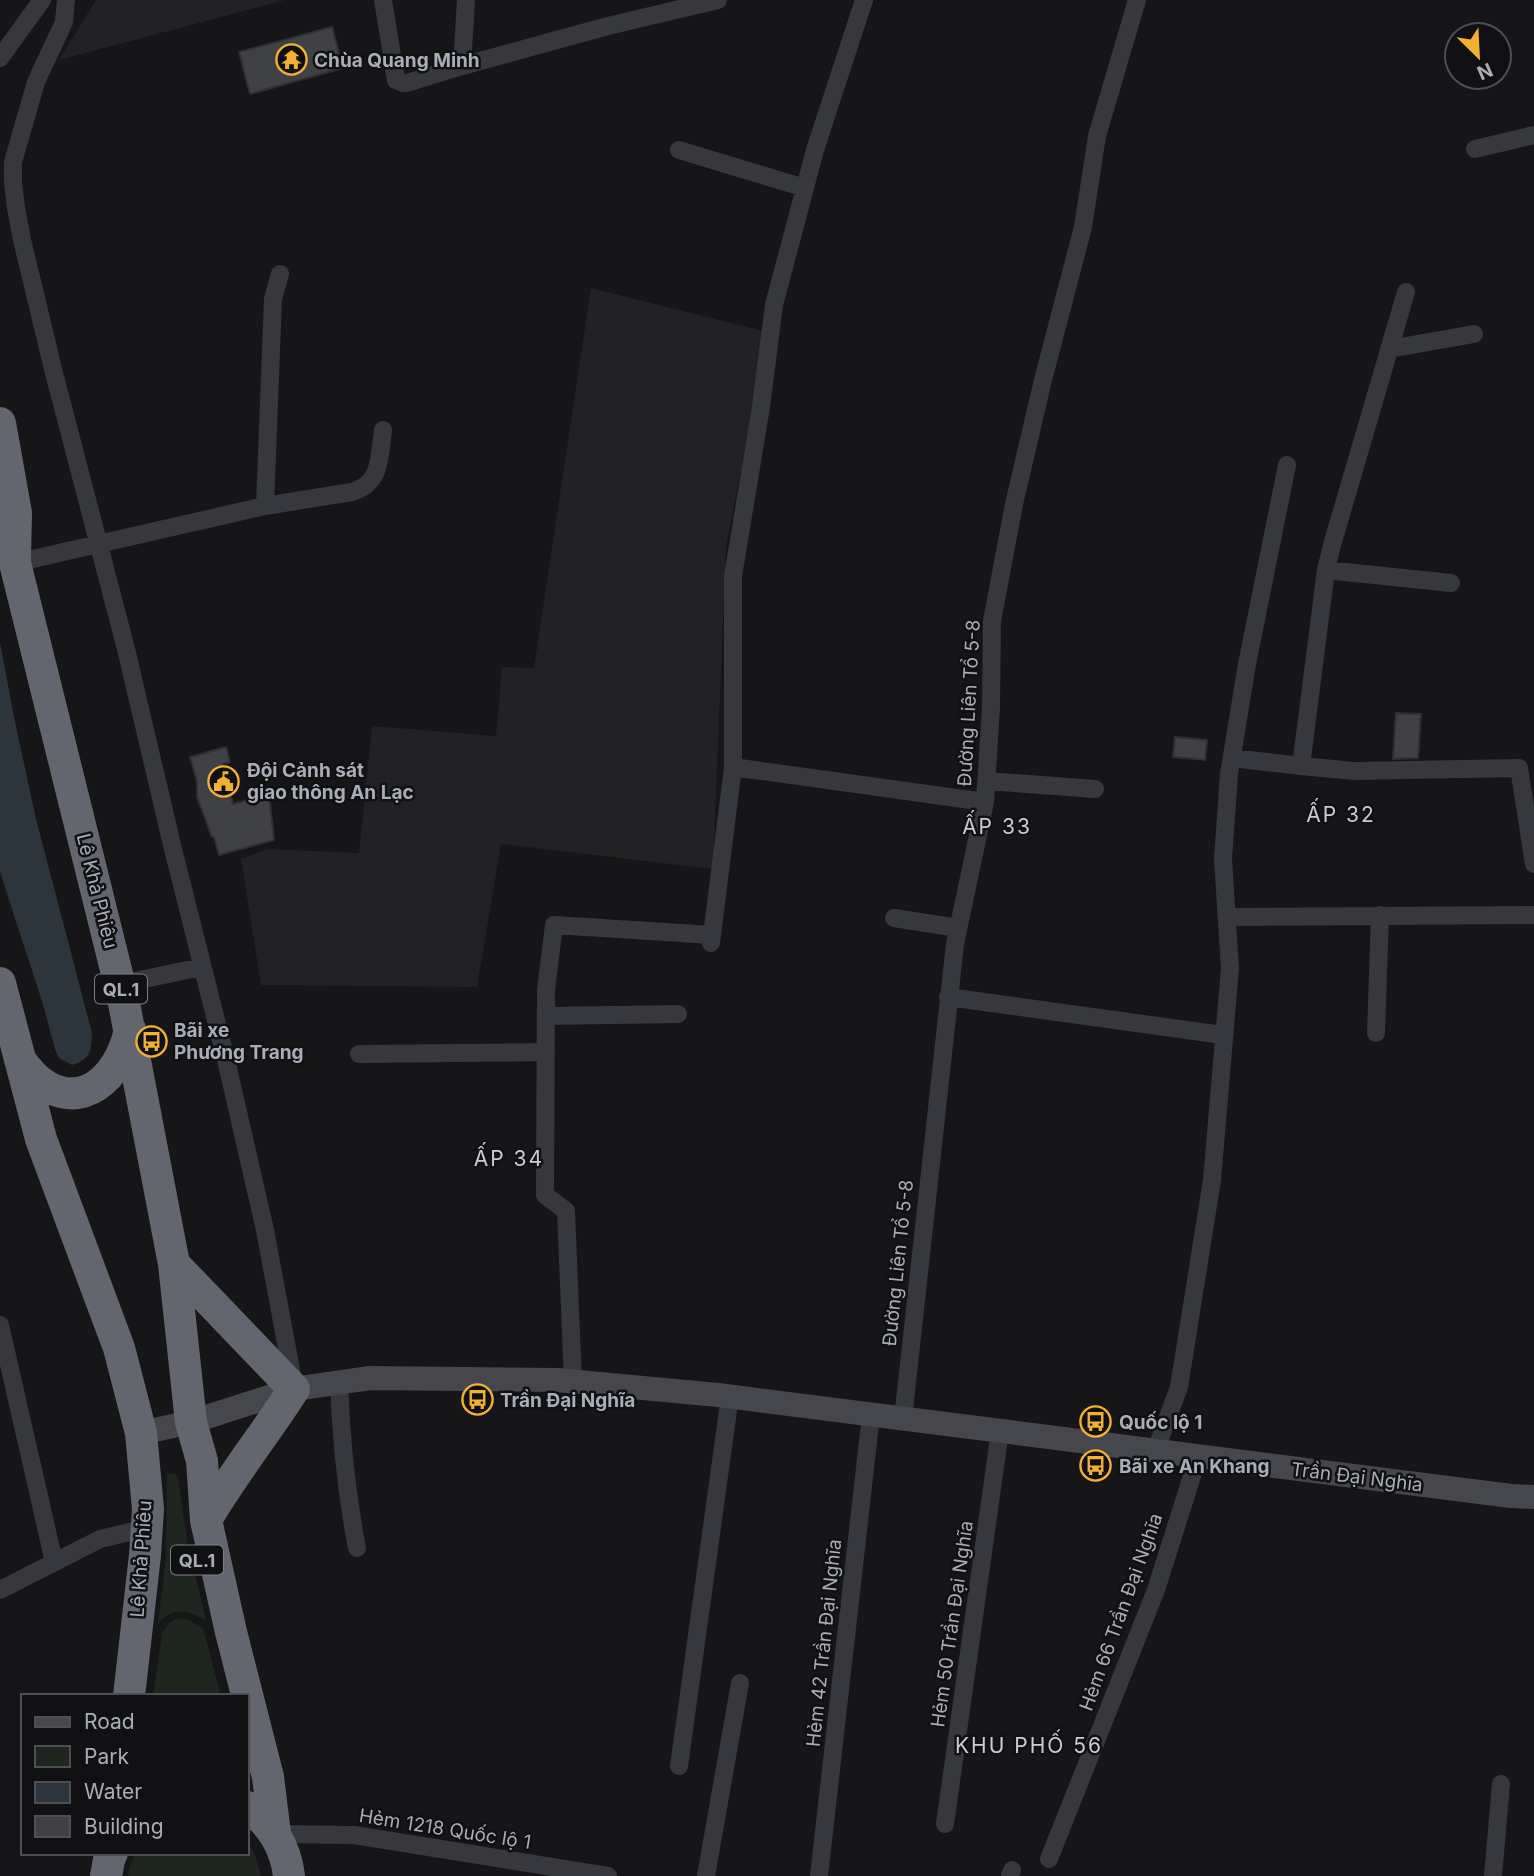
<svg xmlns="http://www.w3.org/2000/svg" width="1534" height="1876" font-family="Inter,sans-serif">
	<rect width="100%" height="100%" fill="#161618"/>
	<!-- built -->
	<path fill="#222225" d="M96,0H285L59,60Z
		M591,288L768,332L726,547L713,869L501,844L477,987L261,985L241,859L267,849L359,853L372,726L496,736L502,667L534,668Z"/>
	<!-- green -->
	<path fill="#1e261f" d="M167,1473L175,1474L178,1477L187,1540L206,1621C188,1610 174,1606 158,1624L166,1556Z
		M177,1618L189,1620L203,1628L221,1696H153L162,1633L169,1623Z
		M247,1843L254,1852L261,1876H128L131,1863L136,1853H247Z"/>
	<!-- water -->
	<path fill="#2c353c" d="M0,643L15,722L36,819L92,1033C91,1051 91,1059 72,1065L59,1058L55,1049L42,1001L0,872Z"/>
	<!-- building -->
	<path fill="#404145" stroke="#303034" stroke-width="2" d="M332,27L343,68L250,94L239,52Z
		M1396,713L1421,714L1418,758L1393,759Z
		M1175,737L1207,740L1205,760L1173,757Z
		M226,747L230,762L223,764L233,804L269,794L274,840L219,855L214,837H212L197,797V781L190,757Z"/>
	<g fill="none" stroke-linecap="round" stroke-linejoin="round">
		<!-- street -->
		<path stroke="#37383d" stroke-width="18" d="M66,0L64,22L36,82L13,162V182L16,208L22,240L54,373L126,649L173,849L227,1064L265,1230L294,1386
			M383,0L396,80L403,83H407L462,66
			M466,0L462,66L608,26L718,0
			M0,58L42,0
			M1475,149L1534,135
			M679,150L805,188
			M1389,349L1474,334
			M265,506L273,299L280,274
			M15,563L265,506L352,492C382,483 379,457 383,430
			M1326,570L1451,583
			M1232,758L1301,766L1326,570L1332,545L1406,292
			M1301,766L1354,771L1519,768L1534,864
			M733,767L985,802
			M987,781L1095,789
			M1227,917L1534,915
			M894,918L958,928
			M711,943L733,767V576L761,407L774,305L815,150L864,0
			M120,984L202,967
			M948,997L1223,1035
			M546,1016L678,1014
			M1376,1033L1380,915
			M359,1054L546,1052
			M0,1325L54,1562
			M339,1382C341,1441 346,1491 357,1548
			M573,1382L566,1211L545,1195L546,990L554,925L712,935
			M903,1419L955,944L985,802L991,707L992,621L1014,504L1043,380L1083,227L1097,136L1137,0
			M1156,1450L1179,1387L1212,1180L1230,968L1223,859L1229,774L1247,664L1287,465
			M0,1590L100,1539L147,1528
			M679,1766L730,1396
			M945,1824L1000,1431
			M275,1834L354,1835L608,1876
			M1049,1859L1156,1590L1198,1457
			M706,1876L740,1683
			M819,1876L871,1415
			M1010,1876L1012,1870
			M1493,1876L1501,1784"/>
		<!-- secondary -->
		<path stroke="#45474d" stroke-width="24" d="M141,1433L191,1422L294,1389L370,1378L557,1380L718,1395L1511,1496L1534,1497"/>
		<!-- highway -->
		<path stroke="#63666e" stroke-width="32" d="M0,423L16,513L15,559
			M0,533L15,563L123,998L174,1264L191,1422L202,1461L206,1520L231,1632L268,1777L275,1834
			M0,983L41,1139L119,1348L141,1433L148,1509L145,1555L129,1696
			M20,1060C28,1071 36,1081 48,1087C91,1110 123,1067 130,1029
			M174,1264L294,1389C266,1433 232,1475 206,1520
			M247,1807C271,1822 286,1848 289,1876
			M106,1876L109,1860L112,1853"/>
	</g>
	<!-- icons -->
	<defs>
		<symbol id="temple-ring" viewBox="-11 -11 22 22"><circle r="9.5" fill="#111113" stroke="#f2b134" stroke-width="1.5"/><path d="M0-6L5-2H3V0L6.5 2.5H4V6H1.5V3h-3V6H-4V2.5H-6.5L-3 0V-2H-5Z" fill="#f2b134"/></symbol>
		<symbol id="civic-ring" viewBox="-11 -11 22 22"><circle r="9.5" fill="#111113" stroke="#f2b134" stroke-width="1.5"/><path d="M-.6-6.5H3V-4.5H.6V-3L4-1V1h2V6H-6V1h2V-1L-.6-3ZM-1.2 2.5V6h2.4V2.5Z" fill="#f2b134"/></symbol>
		<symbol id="bus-ring" viewBox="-11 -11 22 22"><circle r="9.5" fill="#111113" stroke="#f2b134" stroke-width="1.5"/><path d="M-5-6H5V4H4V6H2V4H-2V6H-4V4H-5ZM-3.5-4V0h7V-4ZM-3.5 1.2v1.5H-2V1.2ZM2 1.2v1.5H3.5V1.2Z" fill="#f2b134"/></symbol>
	</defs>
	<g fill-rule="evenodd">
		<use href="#temple-ring" x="274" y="42" width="35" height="35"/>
		<use href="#civic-ring" x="206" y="764" width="35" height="35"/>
		<use href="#bus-ring" x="134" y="1024" width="35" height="35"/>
		<use href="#bus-ring" x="460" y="1382" width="35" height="35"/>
		<use href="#bus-ring" x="1078" y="1404" width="35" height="35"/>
		<use href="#bus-ring" x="1078" y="1448" width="35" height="35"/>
	</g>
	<g text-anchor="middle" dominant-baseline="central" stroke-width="5" stroke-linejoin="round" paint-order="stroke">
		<!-- shield labels -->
		<g fill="#111113" stroke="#7b7e86" stroke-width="2">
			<rect x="95" y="974.5" width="52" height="29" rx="5"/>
			<rect x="171" y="1545.5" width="52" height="29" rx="5"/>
		</g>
		<g font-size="18" font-weight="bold" fill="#a8adb8">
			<text x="121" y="989">QL.1</text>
			<text x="197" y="1560">QL.1</text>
		</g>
		<!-- poi labels -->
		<g font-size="19" font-weight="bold" fill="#a8adb8" stroke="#111113" text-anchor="start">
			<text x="314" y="60">Chùa Quang Minh</text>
			<text x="247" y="770">Đội Cảnh sát<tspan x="247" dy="22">giao thông An Lạc</tspan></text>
			<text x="174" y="1030">Bãi xe<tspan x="174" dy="22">Phương Trang</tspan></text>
			<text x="500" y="1400">Trần Đại Nghĩa</text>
			<text x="1119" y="1422">Quốc lộ 1</text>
			<text x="1119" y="1466">Bãi xe An Khang</text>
		</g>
		<!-- street labels -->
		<g font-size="19" fill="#a8adb8" stroke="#111113">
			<text transform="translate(969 703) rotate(-87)">Đường Liên Tổ 5-8</text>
			<text transform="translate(97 891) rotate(76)">Lê Khả Phiêu</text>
			<text transform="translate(898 1263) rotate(-84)">Đường Liên Tổ 5-8</text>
			<text transform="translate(1357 1477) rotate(7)">Trần Đại Nghĩa</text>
			<text transform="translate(141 1559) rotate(-86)">Lê Khả Phiêu</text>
			<text transform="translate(1121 1612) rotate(-70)">Hẻm 66 Trần Đại Nghĩa</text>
			<text transform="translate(952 1624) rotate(-82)">Hẻm 50 Trần Đại Nghĩa</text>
			<text transform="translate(824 1643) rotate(-84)">Hẻm 42 Trần Đại Nghĩa</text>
			<text transform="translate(445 1829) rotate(9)">Hẻm 1218 Quốc lộ 1</text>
		</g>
		<!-- neighbourhood labels -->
		<g font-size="21" letter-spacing="2" fill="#c9ccd4" stroke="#111113">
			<text x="1341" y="814">ẤP 32</text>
			<text x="997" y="826">ẤP 33</text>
			<text x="509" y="1158">ẤP 34</text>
			<text x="1029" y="1745">KHU PHỐ 56</text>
		</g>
	</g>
	<!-- legend -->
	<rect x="21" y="1694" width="228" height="161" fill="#111113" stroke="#4d4f55" stroke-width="2"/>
	<rect x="35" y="1717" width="35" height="10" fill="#45474d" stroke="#4d4f55" stroke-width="2"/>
	<text x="84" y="1729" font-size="21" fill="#a8adb8">Road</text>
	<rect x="35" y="1746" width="35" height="21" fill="#1e261f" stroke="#4d4f55" stroke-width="2"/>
	<text x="84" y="1764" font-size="21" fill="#a8adb8">Park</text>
	<rect x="35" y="1782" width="35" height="21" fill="#2c353c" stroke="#4d4f55" stroke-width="2"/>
	<text x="84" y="1799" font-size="21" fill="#a8adb8">Water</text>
	<rect x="35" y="1816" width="35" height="21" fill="#404145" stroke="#4d4f55" stroke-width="2"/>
	<text x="84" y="1834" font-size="21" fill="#a8adb8">Building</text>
	<!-- north arrow -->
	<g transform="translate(1478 56) rotate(156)"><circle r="33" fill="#111113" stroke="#4d4f55" stroke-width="2"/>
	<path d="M0-5L12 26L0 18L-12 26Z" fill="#f2b134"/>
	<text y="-10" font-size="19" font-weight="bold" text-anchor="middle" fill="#a8adb8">N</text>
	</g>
</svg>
